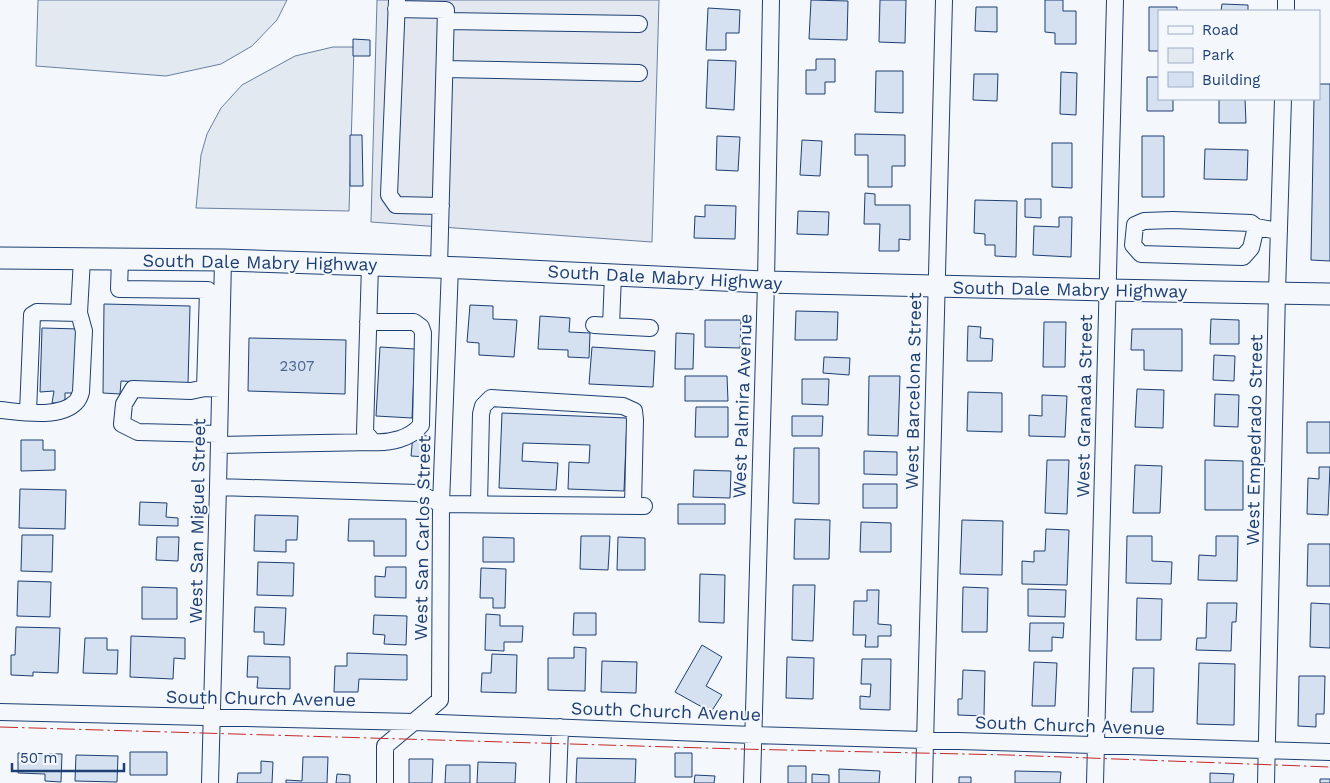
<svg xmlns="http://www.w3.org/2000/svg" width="1330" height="783" font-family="'Work Sans',sans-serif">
	<rect width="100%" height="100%" fill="#f4f7fb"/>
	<!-- green -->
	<path fill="#e3e9f0" stroke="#687fa3" d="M38,0H287L277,20L252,46L221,64L166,76L36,66Z
		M333,47H354L349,211L196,208L201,155L207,134L221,108L242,85L295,56Z"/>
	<!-- parking -->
	<path fill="#e3e8f0" stroke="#687fa3" d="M377,0H659L652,242L371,222Z"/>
	<!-- building -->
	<path fill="#d5e0f0" stroke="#1d3f73" d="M811,0L848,1L847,40L809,39Z
		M880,0H906L905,43L879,42Z
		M1045,0H1063V11H1076V44H1055V33L1045,32Z
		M1222,4L1248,5V11H1221Z
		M976,7H997V32L975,31Z
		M1149,7H1177V11H1159V51H1149Z
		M708,8L740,10L739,33H726V50H706Z
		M353,39L370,40V56H353Z
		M816,59H835V82H825V94H806V70H816Z
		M708,60L736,61L734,110L706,108Z
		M876,71H903V113L875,112Z
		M1061,72L1077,73L1076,115L1060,114Z
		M974,74H998L997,101L973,100Z
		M1147,77H1159V99H1173V111H1147Z
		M1319,84H1330V261L1311,260L1314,99H1319Z
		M1219,99H1245L1246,123H1219Z
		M855,134L905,135V166H892V187H868V155H855Z
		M350,135H362L363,186H350Z
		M717,136L740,137L738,171L716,170Z
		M1142,136H1164V197H1142Z
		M802,140L822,141L820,176L800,175Z
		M1052,143H1072V188L1052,187Z
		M1205,149L1248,150L1247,180L1204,179Z
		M865,193L875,194V205H910V240L899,239V251H879L880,224H864Z
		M1025,199H1041V218L1025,217Z
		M975,200L1017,201L1016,257L995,256V245H985V234L974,233Z
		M705,205L736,206L735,239L694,238L695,216L705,217Z
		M798,211L829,212L828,235L797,234Z
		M1059,217H1072L1071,257L1033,255L1034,226L1059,227Z
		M104,304L190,306L188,384L121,381L120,394L103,393Z
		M470,305L493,306V319L517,320L514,357L479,355V343L467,342Z
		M796,311L838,312L837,340H795Z
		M540,316L570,318L569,332L590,333L589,358L568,357V350L538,349Z
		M1211,319L1239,320V344H1210Z
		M705,320H741L740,348L705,347Z
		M1044,322H1066L1065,367H1043Z
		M968,326L981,327L980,338L993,339L992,361H967Z
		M42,328L80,329L78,393H65V403H52L54,391L40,392Z
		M1132,329H1182V371L1144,370V350H1131Z
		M676,333L694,334L693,369H675Z
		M249,338L346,340L345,394L248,391Z
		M380,347L415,349L412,418L376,416Z
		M592,347L655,351L653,387L589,384Z
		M1214,355L1235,356L1234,381L1213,380Z
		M824,357L850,358L849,375L823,373Z
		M685,376H727L728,401H685Z
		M869,376H900L898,436L868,435Z
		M802,379H829L828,405L802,404Z
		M1137,389L1164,390L1163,428L1135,427Z
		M968,392L1002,393V432L967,431Z
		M1215,394L1239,395L1238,427L1214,426Z
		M1042,395L1067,396L1065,437L1029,436V415L1042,416Z
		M696,407H728V437H695Z
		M502,413L627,418L624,491L568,489L569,462L589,463L590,445L523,443L522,461L558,463L556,490L499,488Z
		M792,416H823L822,436H792Z
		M1307,422H1330V453H1307Z
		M413,435L430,436L428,457L411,456Z
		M21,440H43V450H55V470L21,471Z
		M794,448H819V504L793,503Z
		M864,451L897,452V475L864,474Z
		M1047,460H1069L1067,514L1045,513Z
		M1205,460L1243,461V510H1205Z
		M1135,465L1162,466L1160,513H1133Z
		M1319,467H1330L1328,515L1307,514L1308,478L1319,479Z
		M694,470L731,471L730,498L693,497Z
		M863,484H897V508H863Z
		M20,489L66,490L65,529L19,528Z
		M140,502L167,503L166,517L178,518V526L139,525Z
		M678,504H725V524H678Z
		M255,515L298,516L297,540H286V552L254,551Z
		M349,519H406V556H374V541H348Z
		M795,519L830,520L829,559H794Z
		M962,520L1003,521L1002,575L960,574Z
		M861,522L891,523V552H860Z
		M1046,529L1069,530L1067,585L1022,584V561L1034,562V551H1045Z
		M22,535H53L52,572L21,571Z
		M581,536H610L608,570L580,569Z
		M1127,536H1152V561L1172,562L1171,584L1126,583Z
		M1216,536H1238L1237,581L1198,580L1199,555L1216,556Z
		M157,537H179L178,561L156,560Z
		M483,537L514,538V562H483Z
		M618,537L645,538V570H617Z
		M1308,544H1330V586H1307Z
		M258,562L294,563L293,596L257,595Z
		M386,567H406V598L375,597V576L385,577Z
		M481,568L506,569L505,608H493V598H480Z
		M700,574L725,575L724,623L699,622Z
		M18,581L51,582L50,617L17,616Z
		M793,585H815L813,641L792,640Z
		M142,587L177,588V619H142Z
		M963,587L988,588L987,632H962Z
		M1028,589L1066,590L1065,617L1028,616Z
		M867,590H879L878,624L891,625V636H878V647H865L866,635H853L854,601H867Z
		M1137,598L1162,599L1161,640H1136Z
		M1207,603H1237L1236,622H1232L1231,651L1196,650L1197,638H1206Z
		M1311,603L1330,604V648L1310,647Z
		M255,607L286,608L284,645L264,644V632H254Z
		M574,613H596V635H573Z
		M486,614L500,615V626H523L522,642H504V651L485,650Z
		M374,615L407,616L406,645L384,644L385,635L373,634Z
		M1030,623H1064L1063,638L1052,637V651H1029Z
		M16,627L60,628L58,673L33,672V676L11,675V655H15Z
		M131,636L185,638V659L174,658L173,679L130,677Z
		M85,638H107V650H118L117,674L83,673Z
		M702,645L722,657L706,686L722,695L711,712L675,692Z
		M574,647L586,648L585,691L548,690V658H574Z
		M347,653L407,655V680L359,679L358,692H334L335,666H347Z
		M492,654L517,655L516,693L481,692L482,673H491Z
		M248,656L290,657V689L257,688L258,677H247Z
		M787,657L814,658L813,699L786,698Z
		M862,659H891L890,710L860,709V696L870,697L871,684H861Z
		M602,661L637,662L636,693L601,692Z
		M1034,662L1057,663L1055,706H1032Z
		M1199,663L1235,664L1234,725L1197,724Z
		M1133,668H1154L1153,712H1131Z
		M963,670L985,671L984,716L958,715V699H962Z
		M1299,676H1325L1324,714H1316V727L1298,726Z
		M130,752H167V775H130Z
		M18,753L62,754L61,782L45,781V774L18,773Z
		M675,753H692V777H675Z
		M76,755L118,756L117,782L75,781Z
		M303,757H328L327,783H286V780L302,781Z
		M577,758L636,759L635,783H576Z
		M409,759H433L432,783H409Z
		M261,761L273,762L272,783H237L238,773H261Z
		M478,762L516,763L515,783H477Z
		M446,765H470V783H445Z
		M788,766H806V783H788Z
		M839,769L880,771L879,783H839Z
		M1015,771L1061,772L1060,783H1015Z
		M1210,773L1234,774L1233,783H1210Z
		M337,774L350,775V783H336Z
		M812,774L829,775V783H812Z
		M695,775L715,776L714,783H694Z
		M959,777H971V783H959Z
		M1320,779H1330V783H1320Z"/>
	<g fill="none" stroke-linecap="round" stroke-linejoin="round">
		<defs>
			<path id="minor" d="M397,0L389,195L396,205L441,206
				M396,9L446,10L439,267
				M1286,11V0
				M446,21L639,24
				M445,69L639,73
				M1256,227L1251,248L1243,257L1141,254L1133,245L1135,225L1144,221L1173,220L1251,223L1256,227L1279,231
				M120,259L119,289L208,290L205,388
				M613,275L611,326L650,328
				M368,322H414L421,327L423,333L421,425C410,439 390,443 373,442L365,432L370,265
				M594,325L611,326
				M0,410C21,412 60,419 76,402C79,399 80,396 81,392L84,331L79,313L82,259
				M28,412L32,315L37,312L79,313
				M219,434L138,432L122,424L124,404L133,389L191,391L205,388L220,389
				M219,445L373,442
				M218,487L418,493L441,504L644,506
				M479,504L481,414L483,406L491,398L623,406L634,411L635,420L633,505
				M0,712L414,722L753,735L1330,752
				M210,783L218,487L223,260
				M385,783V746L440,700L441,504L450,267
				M558,783L560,727
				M752,783L766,282L771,0
				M924,783L944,0
				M1095,783L1115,0
				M1266,783L1277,292L1283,99"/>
			<path id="major" d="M0,258L223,260L464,268L766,282L1107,290L1330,294"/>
		</defs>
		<!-- minor casing -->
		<use href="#minor" stroke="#1d3f73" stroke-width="18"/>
		<!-- major casing -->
		<use href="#major" stroke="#1d3f73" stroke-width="23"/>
		<!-- minor -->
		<use href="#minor" stroke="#f4f7fb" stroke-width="16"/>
		<!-- major -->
		<use href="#major" stroke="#f4f7fb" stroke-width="21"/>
		<!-- power -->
		<path stroke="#c62828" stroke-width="1" stroke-dasharray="18 4 2.5 4" stroke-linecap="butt" d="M0,727L739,749L1009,755L1330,767"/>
	</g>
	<g text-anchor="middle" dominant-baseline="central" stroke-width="4" stroke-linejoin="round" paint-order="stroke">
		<!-- number labels -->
		<g font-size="15" fill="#4b6792">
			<text x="297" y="366">2307</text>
		</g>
		<!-- street labels -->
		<g font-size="18" fill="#1d3f73" stroke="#f4f7fb">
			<text transform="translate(260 262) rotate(1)">South Dale Mabry Highway</text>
			<text transform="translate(665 277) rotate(3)">South Dale Mabry Highway</text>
			<text transform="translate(1070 289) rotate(1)">South Dale Mabry Highway</text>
			<text transform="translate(913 391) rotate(-89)">West Barcelona Street</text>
			<text transform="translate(742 406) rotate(-88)">West Palmira Avenue</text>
			<text transform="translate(1084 406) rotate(-89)">West Granada Street</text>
			<text transform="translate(1254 440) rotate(-89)">West Empedrado Street</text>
			<text transform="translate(197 521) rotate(-89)">West San Miguel Street</text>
			<text transform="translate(422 538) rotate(-89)">West San Carlos Street</text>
			<text transform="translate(261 698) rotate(1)">South Church Avenue</text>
			<text transform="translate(666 711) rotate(2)">South Church Avenue</text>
			<text transform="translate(1070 725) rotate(2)">South Church Avenue</text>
		</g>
	</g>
	<!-- legend -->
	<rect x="1158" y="10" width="162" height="90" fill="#f4f7fb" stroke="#9eadc5"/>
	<rect x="1168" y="26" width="25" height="8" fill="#f4f7fb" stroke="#9eadc5"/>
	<text x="1202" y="35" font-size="15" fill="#1d3f73">Road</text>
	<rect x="1168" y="48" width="25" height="15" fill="#e3e9f0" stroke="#9eadc5"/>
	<text x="1202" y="60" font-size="15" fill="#1d3f73">Park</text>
	<rect x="1168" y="72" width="25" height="15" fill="#d5e0f0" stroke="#9eadc5"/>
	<text x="1202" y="85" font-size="15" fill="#1d3f73">Building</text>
	<!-- scale -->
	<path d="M12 763v8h112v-8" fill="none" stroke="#1d3f73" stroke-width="2.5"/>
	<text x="20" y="763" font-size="15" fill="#1d3f73" stroke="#f4f7fb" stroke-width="4" paint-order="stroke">50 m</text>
</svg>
